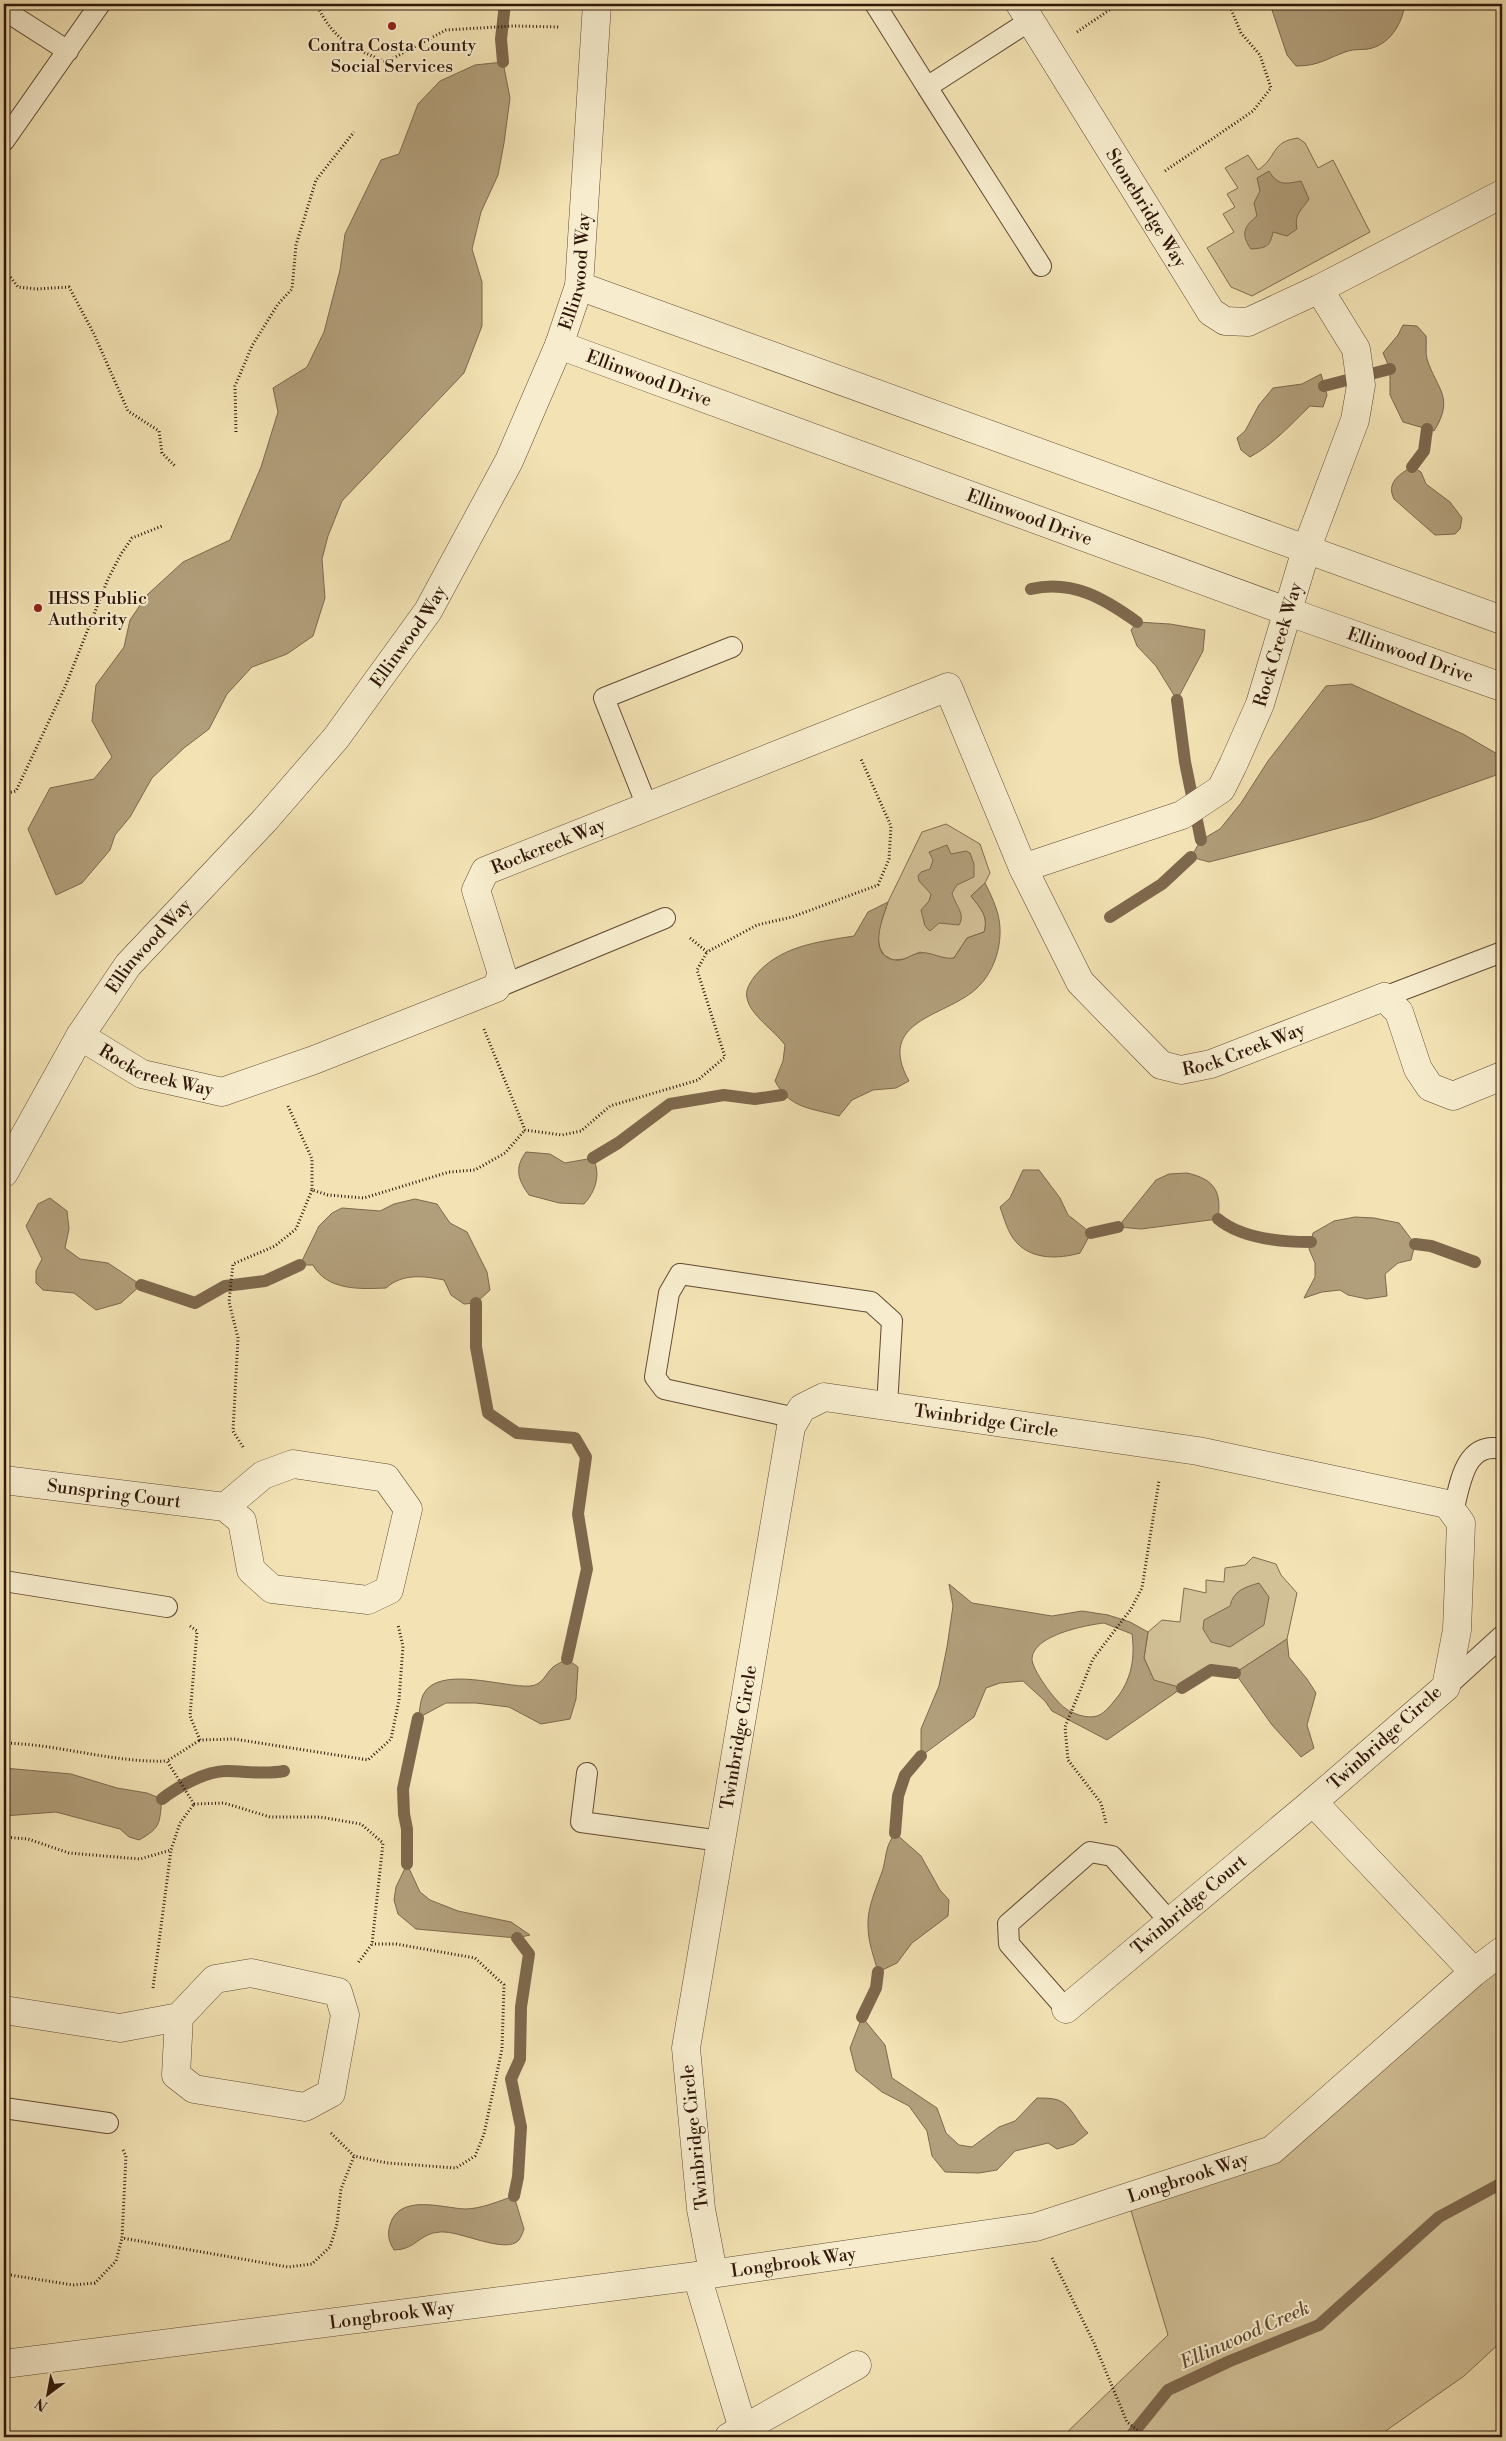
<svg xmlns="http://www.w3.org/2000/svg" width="1506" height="2441" font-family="'Libre Bodoni',serif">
	<rect width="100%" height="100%" fill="#f3e3b4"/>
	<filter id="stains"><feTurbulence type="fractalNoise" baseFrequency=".004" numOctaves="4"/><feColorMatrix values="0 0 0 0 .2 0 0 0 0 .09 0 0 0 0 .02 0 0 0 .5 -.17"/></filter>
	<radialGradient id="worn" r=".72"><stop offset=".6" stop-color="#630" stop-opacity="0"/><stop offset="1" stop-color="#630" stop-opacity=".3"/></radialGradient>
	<!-- green -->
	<path fill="#d2c097" stroke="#826c50" d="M1298,138L1305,143L1318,168L1333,160L1370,232L1252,296L1231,287L1207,248L1234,232L1223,214L1235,207L1227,194L1238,188L1225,168L1248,155L1258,170C1278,157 1270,142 1298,138Z
		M946,824L980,844L990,873L985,883L971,896C980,908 989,916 984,932L967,938L954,958L948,959L920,952L904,959L893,960L884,955L880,948L877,934L888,902L922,832Z
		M1253,1557L1276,1564L1281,1575L1297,1593L1287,1639L1235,1673L1211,1670L1182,1688L1154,1681L1144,1658L1148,1632L1162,1620L1180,1622L1184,1588L1206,1593V1580L1224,1582L1225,1568L1245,1565Z
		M1502,1951V2341L1464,2376L1377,2437H1062L1168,2335L1127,2197L1272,2150Z"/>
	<!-- water -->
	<path fill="#b19e7a" stroke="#7e684d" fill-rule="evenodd" d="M1270,4H1405C1402,24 1390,45 1368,49C1361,50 1354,49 1348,51C1327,58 1320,66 1296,66L1287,55Z
		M503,62L510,98L504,143L498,175L481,212L472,249L482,282V326L464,373L342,501L328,536L322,559L325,598L313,636L287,654L252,667L227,694L209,729L184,748L152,778L130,817L115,835L110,850L82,883L56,895L28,829L50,788L94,779L112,757L92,721L96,685L124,647L130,620L147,595L183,562L230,540L261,467L278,412L273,388L307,367L324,332L340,270L345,234L381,160L399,154L418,104L440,81L475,65Z
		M1269,171C1278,186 1285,184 1301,181L1309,199C1301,211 1294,214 1297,229L1287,236L1273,232C1270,247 1266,248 1251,249C1241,235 1243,227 1257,216L1254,203L1260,191L1257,178Z
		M1403,325L1417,326L1426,336C1427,344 1425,352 1427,359C1437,390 1455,397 1434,431L1403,422L1390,395V369L1383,353L1398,335Z
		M1321,374L1327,395L1323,407L1310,406C1291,424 1274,444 1250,457L1241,450L1237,438L1245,431L1259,405L1273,388L1302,384Z
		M1412,467L1421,472L1426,484L1450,502L1462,518L1460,529L1455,534L1435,535L1394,499C1386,483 1399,474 1412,467Z
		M1137,622L1170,624L1205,630L1203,651L1177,700L1156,666L1137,646L1131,630Z
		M1351,684L1463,734L1499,755L1502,761V773L1372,819L1299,839L1209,862L1191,857L1201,840L1220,829L1241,803L1268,761L1326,686Z
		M947,845L951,854L966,851L970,853L974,864V877L957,885L952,893C955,905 966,914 959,925L939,923L930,931L925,926L921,910L929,901L931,894L919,881L918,876L921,872L930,869L933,860L929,852Z
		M985,883C989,891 993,899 996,908C1006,935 997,970 976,989C945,1017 875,1020 909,1081L896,1088L873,1090L852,1100L839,1116C811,1108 790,1109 775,1081L783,1061L785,1045C774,1030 750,1015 747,998C745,990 750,983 754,977C779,946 817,942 854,936L868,912L888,902C883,917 867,955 894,960C904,962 911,954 920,953C931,951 942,960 954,958L967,938L984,932C989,916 980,908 971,896Z
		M526,1152L550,1154L565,1163L593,1158C601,1174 596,1191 584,1204L559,1203L529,1195C518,1180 514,1168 526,1152Z
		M1023,1170H1039L1060,1198L1068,1215L1091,1233L1080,1253C1059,1259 1033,1260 1017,1243C1008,1234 1004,1218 1000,1207L1010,1198Z
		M1187,1173C1214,1179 1222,1191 1218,1219L1141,1229L1118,1227L1156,1180L1169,1174Z
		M50,1198L67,1211L69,1229L65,1248L80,1259L108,1263L141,1285L121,1303L96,1310L74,1293L43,1290L36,1283V1271L42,1259L26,1226L38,1204Z
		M415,1199L437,1204L450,1223L467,1232L487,1272L490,1290L476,1303L464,1304L451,1295L444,1280C423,1276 403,1273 386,1288C361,1289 327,1291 313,1265H300L319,1226L332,1213L342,1208L380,1211L394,1204Z
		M1355,1217L1374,1218L1399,1223L1415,1244L1411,1260L1398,1263L1385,1274L1387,1296L1367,1299L1348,1295L1340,1290L1322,1292L1304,1298L1315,1277V1263L1309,1249L1313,1233L1334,1221Z
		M1259,1583L1269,1597L1264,1625L1230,1647L1211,1642L1203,1629L1204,1620L1230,1606C1233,1591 1245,1587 1259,1583Z
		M949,1584L972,1603L1052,1616L1082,1611L1108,1615L1130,1622L1148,1632L1144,1658L1154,1680L1182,1688L1107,1740L1052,1711L1045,1701L1023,1681L1000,1683L986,1688L974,1717L921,1756V1729L939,1686L947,1647L953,1606ZM1104,1623L1132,1634C1135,1656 1132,1677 1119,1695C1113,1702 1106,1713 1097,1716C1087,1719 1073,1714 1065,1708C1056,1702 1031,1669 1032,1658C1034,1635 1086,1625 1104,1623Z
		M1287,1639L1289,1657L1307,1679L1316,1693L1307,1725L1314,1748L1301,1757L1272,1725L1235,1673Z
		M567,1659L578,1667L576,1699L570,1719L541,1724L509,1707L476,1703H446L418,1718C420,1711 420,1701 423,1695C438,1664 504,1688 530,1686C543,1685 545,1674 553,1667C557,1664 562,1662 567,1659Z
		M4,1768L71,1774L117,1788L147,1793L162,1799C159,1823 162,1827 139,1840L129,1837L120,1829L56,1812L4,1816Z
		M895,1833L921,1856L940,1890L949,1900L948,1916L912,1943L897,1963L878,1972C874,1957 868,1942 868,1926C867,1907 877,1887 883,1869C887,1853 885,1848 895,1833Z
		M407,1864L420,1892L430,1900L458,1911L511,1922L530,1935L517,1938L416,1929L398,1914L394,1900L396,1887Z
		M862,2017L885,2045L892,2078L937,2108L946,2133L959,2145L972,2147L999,2127L1015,2121L1037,2098C1043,2098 1052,2098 1058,2100C1072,2105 1077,2123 1088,2133L1074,2144L1057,2149L1048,2143L1015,2151L997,2170L979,2173L945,2172L932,2156L927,2131L909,2106L882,2092L856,2071L850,2048Z
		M514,2196L524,2229C523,2232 521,2237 519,2240C506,2255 459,2230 440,2232C419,2233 416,2250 394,2250C389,2242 387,2235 390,2225C399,2193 442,2208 465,2209C481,2209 499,2201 514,2196Z"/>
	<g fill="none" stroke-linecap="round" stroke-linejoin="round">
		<!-- stream -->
		<path stroke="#7e684d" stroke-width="12" d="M503,62L501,39L505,4
			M1324,386L1390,369
			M1412,467L1424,451L1427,429
			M1031,589C1072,579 1105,599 1137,622
			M1177,700L1185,762L1201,840
			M1110,917L1162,884L1191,857
			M593,1158L618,1143L670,1104L724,1095L755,1099L782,1095
			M1218,1219C1242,1239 1281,1242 1311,1242
			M1091,1233L1118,1227
			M1415,1244L1431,1246L1475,1262
			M141,1285L195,1303L225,1286L265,1281L300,1265
			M476,1303V1347L488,1413L517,1433L575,1438L586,1457L578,1514L587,1569L567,1659
			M1182,1688L1211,1670L1235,1673
			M162,1799C177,1787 206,1771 226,1771C246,1771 264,1775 284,1771
			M895,1833L898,1796L905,1775L921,1756
			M407,1864V1829L404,1814L403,1789L418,1718
			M862,2017L876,1988L878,1972
			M514,2196L518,2177L521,2127L511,2079L520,2059L521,2007L529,1954L517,1938
			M1130,2437L1168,2390L1230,2361L1319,2325L1439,2217L1502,2183"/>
		<defs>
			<path id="service" d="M875,4L927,87L1031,20
				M4,10L68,51
				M927,87L1041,266
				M4,141L100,4
				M647,806L604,698L732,647
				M496,988L665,918
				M1384,997L1502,952
				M796,1418L664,1389L655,1377L669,1293L680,1274L871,1302L892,1321L887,1406
				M1453,1512C1460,1485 1464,1441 1502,1449
				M4,1581L167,1607
				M1446,1687L1502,1636
				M587,1773L581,1822L721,1841
				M1066,2009L1009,1944L1008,1924L1090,1852L1112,1856L1170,1922
				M4,2108L108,2123"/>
			<g id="minor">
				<path id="s1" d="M1020,4L1211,312L1225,321L1248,322L1319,289L1502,194"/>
				<path id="s2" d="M1023,868L1182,815L1221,789L1233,765L1260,704L1306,550L1355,420L1361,385L1356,349L1319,289"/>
				<path id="s3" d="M80,1036L142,1074L222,1092L314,1060L471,998L496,988L502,974L476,890L485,871L948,687L1023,868L1080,982L1161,1065L1181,1070L1211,1064L1384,997L1399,1012L1418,1069L1430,1087L1453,1096L1502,1076"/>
				<path id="s4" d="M4,1480L225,1507L242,1521L251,1570L272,1589L368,1600L389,1590L408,1509L386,1478L293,1464L263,1475L225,1507"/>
				<path d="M1313,1802L1474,1972"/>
				<path d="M4,2010L120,2028L179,2017L215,1979L251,1973L338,1992L345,2015L331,2093L305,2107L194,2089L176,2075L179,2017"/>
				<path id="s5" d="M713,2272L701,2209L686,2048L791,1427L802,1408L824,1397L1198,1451L1447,1504L1461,1523L1457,1630L1446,1687L1313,1802L1066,2009"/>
				<path d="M697,2276L743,2429"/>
				<path id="s6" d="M4,2364L697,2276L1036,2227L1272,2150L1474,1972L1502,1951"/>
				<path d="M729,2437L857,2365"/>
			</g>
			<g id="tertiary">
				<path d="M579,286L1502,620"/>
				<path id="s7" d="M559,345L1289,612L1502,687"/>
				<path id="s8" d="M4,1173L80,1036L128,965L264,821L336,738L428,611L509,461L559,345L579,286L597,4"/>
			</g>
		</defs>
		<!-- service casing -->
		<use href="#service" stroke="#624a34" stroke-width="22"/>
		<!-- minor casing -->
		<use href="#minor" stroke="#624a34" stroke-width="29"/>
		<!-- tertiary casing -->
		<use href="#tertiary" stroke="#624a34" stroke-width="29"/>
		<!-- path -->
		<path stroke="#31170a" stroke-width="3" stroke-dasharray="1 2.5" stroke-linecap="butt" d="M316,4C335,41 349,46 386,62L446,30L513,26L560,27
			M1077,32L1118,4
			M1165,171L1253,111L1271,88L1260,55L1241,33L1229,4
			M4,269L18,287L37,289L69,287L94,334L128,411L159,431L162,453L175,466
			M236,432L235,386L252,346L278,304L292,289L296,245L316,180L354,132
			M4,794L16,791L65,687L108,579L121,554L132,538L162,526
			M690,938L707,952L757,925L792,917L878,885L889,859L891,826L861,759
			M484,1029L525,1130L562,1135L581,1131L610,1106L698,1080L725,1057L697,970L707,952
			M288,1106L312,1159V1190L328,1195L364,1198L449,1172L475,1170L505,1153L525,1130
			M243,1447L233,1431L238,1338L229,1302L233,1264L275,1246L296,1229L312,1190
			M190,1626L197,1631L190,1716L200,1740L234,1739L368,1760L391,1739L399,1700L403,1646L398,1625
			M4,1743C59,1744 112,1763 167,1761
			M194,1804L224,1803L270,1817H320L361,1824L383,1843L372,1944L358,1963
			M194,1804L167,1761L200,1740
			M1106,1823L1101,1803L1068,1760L1065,1727L1093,1659L1131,1609L1142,1588L1159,1481
			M4,1837L28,1839L69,1853L140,1859L171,1850L180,1823L194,1804
			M153,1988L171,1850
			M331,2133L354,2156L387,2163L456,2168L475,2156L484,2134L502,2049L504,1985L475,1958L396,1944H372
			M123,2150L126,2156L122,2238L288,2267L312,2264L330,2247L337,2224L341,2189L354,2156
			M1052,2258L1094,2343L1127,2422L1146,2437
			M4,2274L73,2285L95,2283L116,2261L122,2238"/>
		<!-- service -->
		<use href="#service" stroke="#f7edce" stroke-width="20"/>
		<!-- minor -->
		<use href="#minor" stroke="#f7edce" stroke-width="28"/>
		<!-- tertiary -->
		<use href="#tertiary" stroke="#f7edce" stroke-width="28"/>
	</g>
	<!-- markers -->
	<g fill="#8f2418" stroke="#f7edce" stroke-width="2">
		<circle cx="392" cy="26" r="5"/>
		<circle cx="38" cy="608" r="5"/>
	</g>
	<g text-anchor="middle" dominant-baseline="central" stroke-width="4" stroke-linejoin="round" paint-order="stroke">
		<!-- poi labels -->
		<g font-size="18" fill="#31170a" stroke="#f7edce">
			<text x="392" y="45">Contra Costa County<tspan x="392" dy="21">Social Services</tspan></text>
			<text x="48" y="598" text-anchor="start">IHSS Public<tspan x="48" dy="21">Authority</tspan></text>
		</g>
		<!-- street labels -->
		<g font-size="18" fill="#31170a" stroke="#f7edce">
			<text stroke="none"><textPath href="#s1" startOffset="240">Stonebridge Way</textPath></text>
			<text stroke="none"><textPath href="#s8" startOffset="1080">Ellinwood Way</textPath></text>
			<text stroke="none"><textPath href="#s7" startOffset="96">Ellinwood Drive</textPath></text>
			<text stroke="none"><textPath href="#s7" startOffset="501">Ellinwood Drive</textPath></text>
			<text stroke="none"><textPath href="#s8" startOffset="675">Ellinwood Way</textPath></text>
			<text stroke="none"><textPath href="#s2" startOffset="370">Rock Creek Way</textPath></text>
			<text stroke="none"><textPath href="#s7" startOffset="906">Ellinwood Drive</textPath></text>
			<text stroke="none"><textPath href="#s3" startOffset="640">Rockcreek Way</textPath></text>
			<text stroke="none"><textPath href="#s8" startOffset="270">Ellinwood Way</textPath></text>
			<text stroke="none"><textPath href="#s3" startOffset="1596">Rock Creek Way</textPath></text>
			<text stroke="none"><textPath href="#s3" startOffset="85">Rockcreek Way</textPath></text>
			<text stroke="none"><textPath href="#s5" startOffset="1066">Twinbridge Circle</textPath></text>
			<text stroke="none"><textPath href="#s4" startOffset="111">Sunspring Court</textPath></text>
			<text stroke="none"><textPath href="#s5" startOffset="541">Twinbridge Circle</textPath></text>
			<text transform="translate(1385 1738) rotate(-42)">Twinbridge Circle</text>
			<text transform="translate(1189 1905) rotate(-40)">Twinbridge Court</text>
			<text transform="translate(695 2137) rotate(-96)">Twinbridge Circle</text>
			<text stroke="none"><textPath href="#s6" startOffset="1201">Longbrook Way</textPath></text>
			<text stroke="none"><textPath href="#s6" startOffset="796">Longbrook Way</textPath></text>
			<text stroke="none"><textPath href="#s6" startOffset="391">Longbrook Way</textPath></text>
		</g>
		<!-- water labels -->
		<g font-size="19" font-style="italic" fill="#644d37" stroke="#f7edce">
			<text transform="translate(1245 2335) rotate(-24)">Ellinwood Creek</text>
		</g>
	</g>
	<!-- margin -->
	<rect width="1506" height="2441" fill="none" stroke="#f3e3b4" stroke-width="20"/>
	<rect x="5" y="5" width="1496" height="2431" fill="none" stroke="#31170a" stroke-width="2.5"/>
	<rect x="10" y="10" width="1486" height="2421" fill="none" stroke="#31170a"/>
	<!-- north arrow -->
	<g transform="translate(48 2394) rotate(212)" stroke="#f7edce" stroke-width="4" paint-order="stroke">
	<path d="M0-4L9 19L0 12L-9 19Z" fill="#31170a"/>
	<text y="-8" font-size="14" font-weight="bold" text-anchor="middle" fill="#31170a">N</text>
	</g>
	<rect width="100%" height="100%" filter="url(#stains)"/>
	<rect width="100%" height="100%" fill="url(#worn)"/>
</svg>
